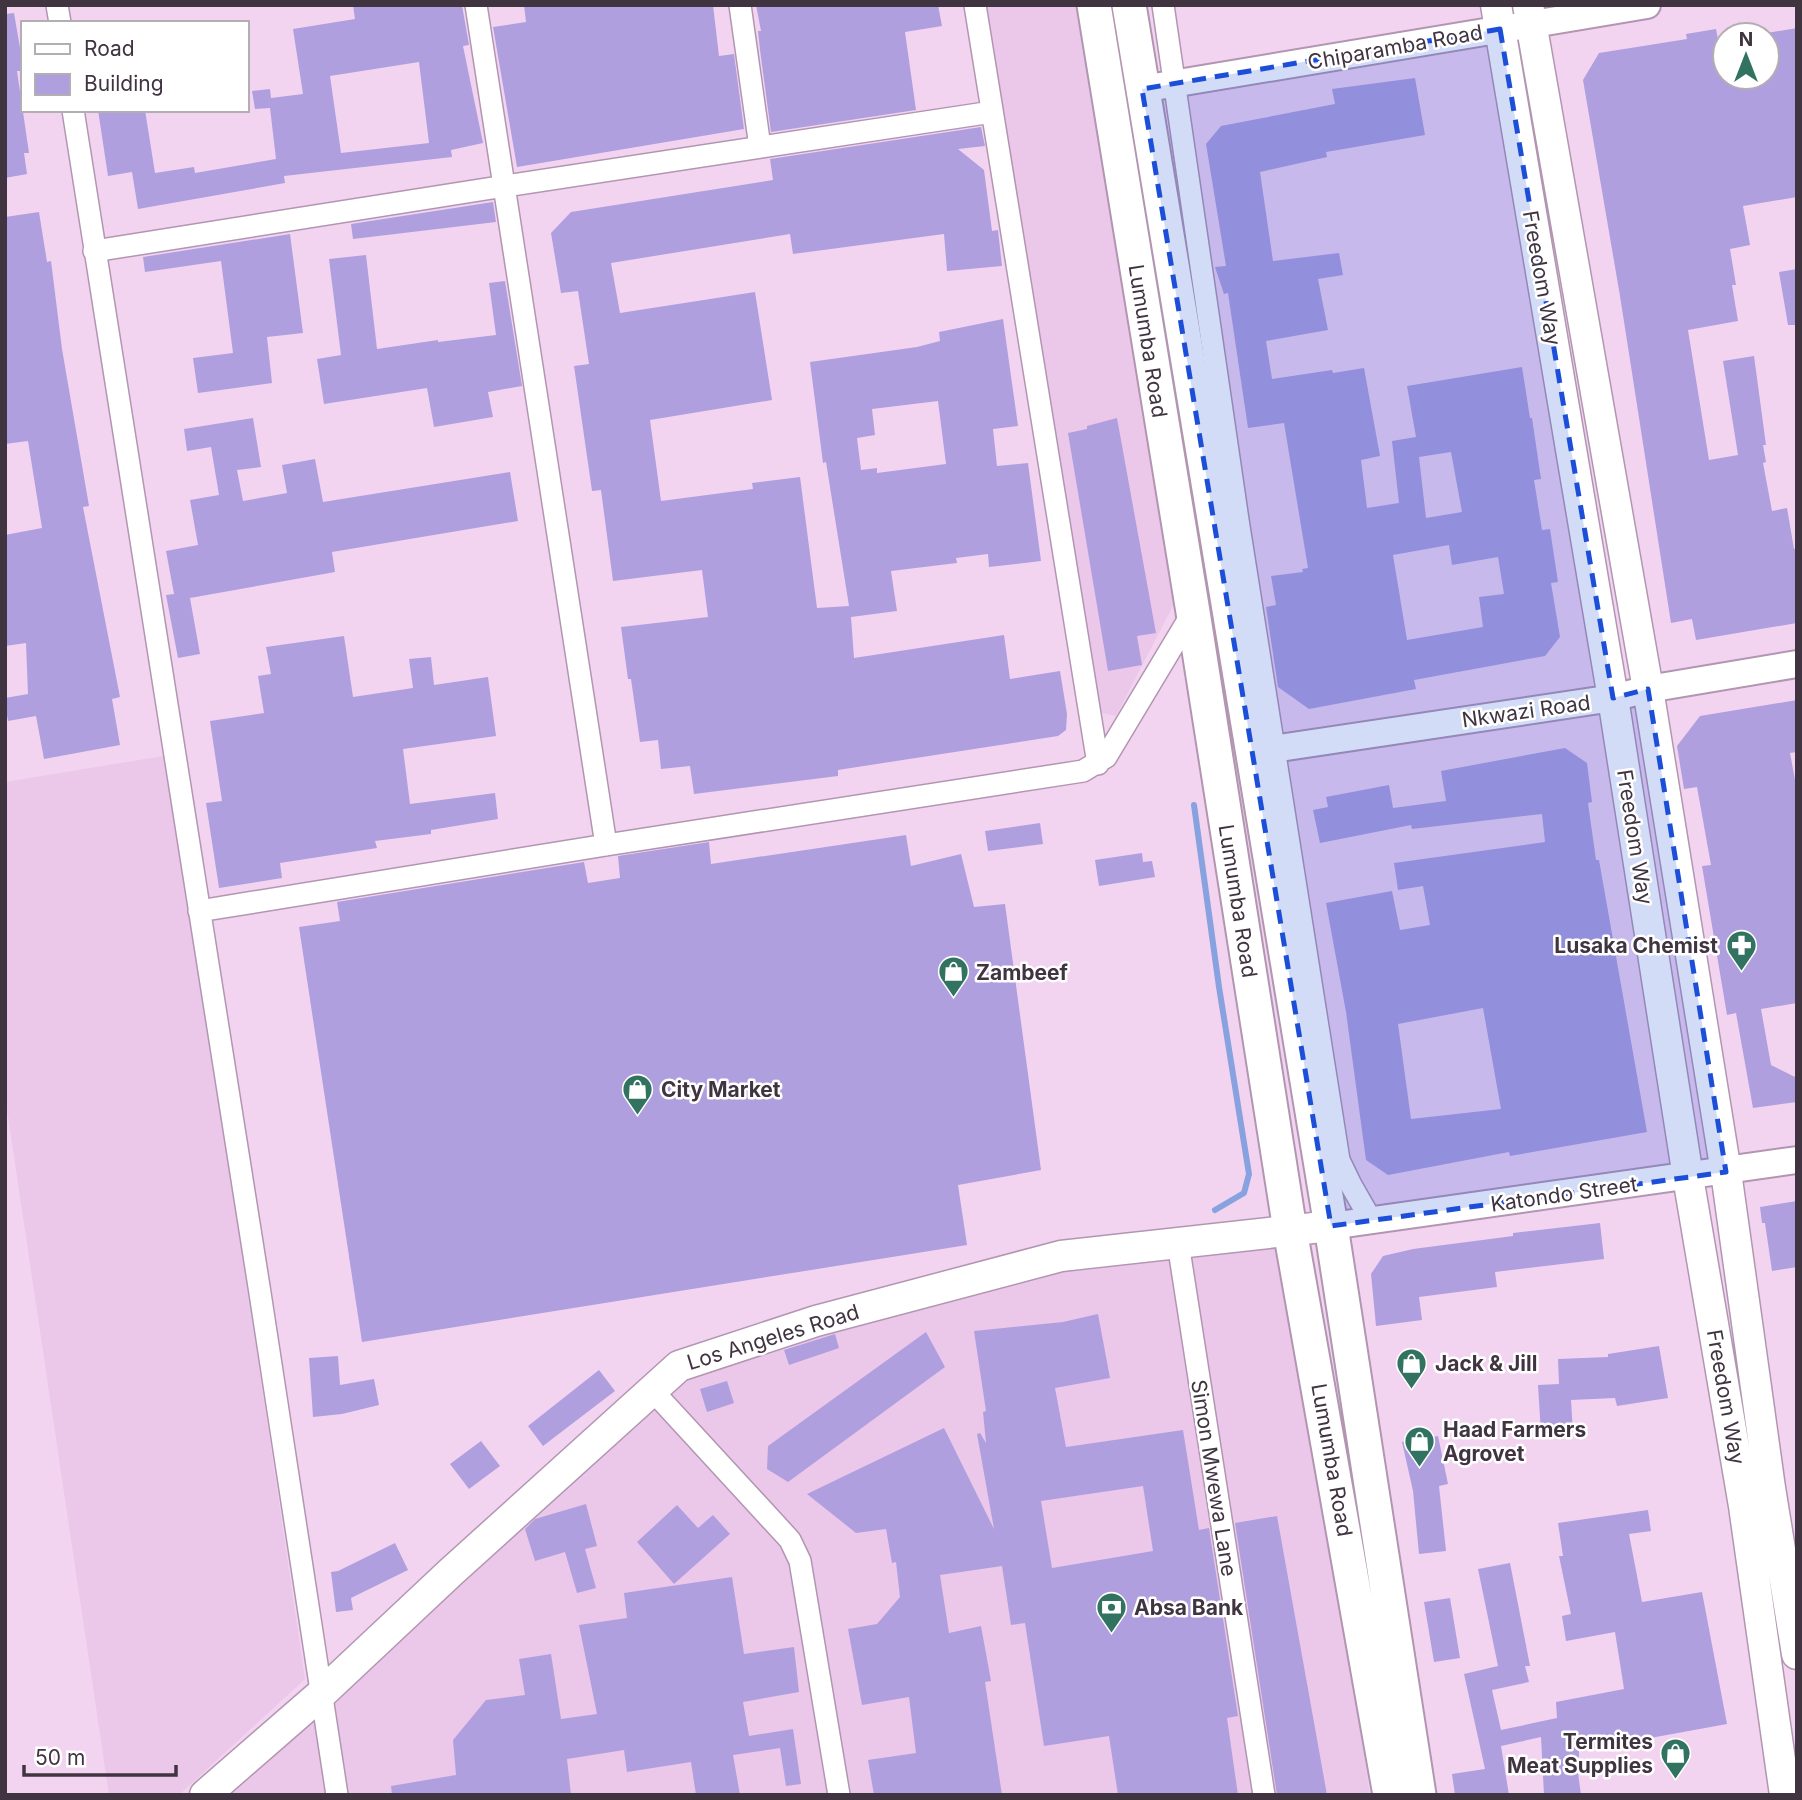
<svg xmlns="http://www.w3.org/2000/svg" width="1802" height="1800" font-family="Inter,sans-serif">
	<rect width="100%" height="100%" fill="#f2d4f1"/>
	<!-- built -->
	<path fill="#ebc7ea" d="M987,5H1081L1154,479L1176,600L1116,716L1093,711L1002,134L1000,85Z
		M169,755L305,1679L179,1795H109L5,1096V782Z
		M1288,1233L1370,1795H206L685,1366L1049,1260Z"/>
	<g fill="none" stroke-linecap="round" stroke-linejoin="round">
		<!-- stream -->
		<path stroke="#87a2de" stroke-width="6" d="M1194,805L1219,987L1249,1174L1244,1193L1215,1210"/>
	</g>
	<!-- building -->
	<path fill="#b09fdf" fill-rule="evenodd" d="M353,5H462L469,45L463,46L483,143L451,150L452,157L284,176L285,183L138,209L132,172L108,176L98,110H145L155,173L194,167L195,173L276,159L270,108L255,109L252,91L270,89L271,98L303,94L293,29L355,19ZM419,62L429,143L341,153L330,76Z
		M524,5H713L719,56L734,54L744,129L517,167L493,27L526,22Z
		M756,5H938L942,26L905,32L916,110L771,132L760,50L758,31H761Z
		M14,13L23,65V71H17L29,153H24L27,174L5,178V14Z
		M1797,28V197L1743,206L1750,245L1730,249L1736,285H1732L1738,321L1688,330L1709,460L1738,455L1723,361L1754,356L1766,445H1763L1766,462L1763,463L1772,511L1787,508L1794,549L1797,548V623L1696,640L1692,619L1671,623L1620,296L1583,80L1599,53L1687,39L1686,34L1716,29L1725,77H1767V33Z
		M1415,78L1425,135L1326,152L1327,157L1260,172L1273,261L1339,253L1343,275L1318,279L1328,330L1266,341L1272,379L1332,370L1333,373L1364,368L1380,456L1361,460L1367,508L1399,503L1392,441L1416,437L1407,386L1522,367L1530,418H1532L1541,479L1534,480L1542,530L1550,529L1558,582L1551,583L1560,637L1545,656L1414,680L1416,689L1309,709L1278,687L1266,607L1276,605L1271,576L1303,572L1302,569L1308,568L1284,423L1248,428L1228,293L1224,294L1215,267L1226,266L1206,144L1221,126L1335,104L1332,89ZM1451,452L1462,512L1426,518L1419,457ZM1449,545L1452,565L1498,557L1504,594L1479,597L1483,627L1407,640L1393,555Z
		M981,127L985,146L958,149L984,170L992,231L998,230L1002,266L947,271L944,234L793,254L790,234L611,263L620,313L755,292L772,400L650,420L661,501L753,489L752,483L800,477L817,608L849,606L826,462L823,463L810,362L917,347L940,341L939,332L1003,319L1018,426L993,429L997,466L1028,463L1041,561L989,567L988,554L956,558L957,563L891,571L897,611L851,617L854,658L1004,635L1010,679L1060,671L1067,714L1066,730L1058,736L838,770V776L694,794L690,766L661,769L658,740L640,742L631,679H628L621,627L708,617L702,570L613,581L601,490L592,491L574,366L589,364L578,291L561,293L551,233L571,212L773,180L770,159ZM938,401L946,464L877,473V468L861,470L857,438L875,435L872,409Z
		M493,202L496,222L353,239L351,224Z
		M39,212L47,262L51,261L62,349L89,506L83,507L120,697L112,699L120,745L44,759L36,716L8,721L5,704V698L28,694L26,643L5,646V535L42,528L28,441L5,444V217Z
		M290,234L303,333L267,337L272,383L198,393L193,358L233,353L221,261L145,272L143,257Z
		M366,255L377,349L438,340V342L496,335L489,283L505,281L522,386L488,392L493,417L434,427L427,388L324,404L317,359L341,355L329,259Z
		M1797,269V325H1788L1779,272Z
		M253,418L261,467L237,470L243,501L287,493L282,465L315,459L323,502L510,472L518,521L332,552L335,572L190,598L200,654L178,658L166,595L174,594L166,551L198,545L190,500L219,495L211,447L187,451L184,429Z
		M1117,418L1156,633L1137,636L1142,665L1108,671L1068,433L1087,429V426Z
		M344,636L353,697L413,688L409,659L431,657L434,685L488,677L496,736L403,749L410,804L495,793L498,819L431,830V834L375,841L377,848L280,863L282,878L219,888L206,803L222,801L210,721L264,713L258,676L271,674L266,647Z
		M1797,700V752L1790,753L1797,790V1003L1761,1009L1771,1065L1797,1078V1102L1753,1108L1736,1013L1727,1015L1702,866L1711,865L1697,787L1684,789L1677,746L1700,716Z
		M1565,748L1587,763L1592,802L1588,803L1596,860H1599L1647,1132L1510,1156L1509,1152L1388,1175L1366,1160L1346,1012L1326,903L1392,891L1400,930L1430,925L1423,886L1398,890L1394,863L1545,842L1542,814L1412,829L1411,825L1320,843L1313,810L1328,807L1326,797L1389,785L1393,808L1446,801L1441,771ZM1483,1008L1501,1109L1411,1119L1398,1024Z
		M1040,823L1043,844L988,851L985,831Z
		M906,835L911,866L961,854L974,907L1005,904L1041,1170L958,1185L967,1245L362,1342L299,927L340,921L337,902L584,862L588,883L620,878L618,856L709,842L711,864Z
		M1142,853L1143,862L1152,861L1155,877L1099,886L1095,860Z
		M1797,1201V1267L1772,1271L1765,1223H1762L1760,1207Z
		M1600,1223L1604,1259L1495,1272L1497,1287L1419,1297L1422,1320L1376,1326L1371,1274L1383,1256L1413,1249L1513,1236V1233Z
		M1098,1314L1110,1378L1055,1388L1066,1447L1183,1430L1199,1530L1209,1528L1238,1716L1227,1718L1238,1795H1118L1109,1736L1044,1746L1025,1623L1011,1625L1002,1566L940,1575L949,1633L981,1626L991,1681L985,1682L1002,1795H874L868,1760L916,1753L909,1697L862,1705L848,1629L877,1624L900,1597L896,1562L892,1563L886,1529L856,1533L807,1494L944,1428L994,1529L977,1434L980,1433L986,1443L983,1412L986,1411L974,1331L1063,1322ZM1143,1486L1153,1551L1052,1568L1041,1501Z
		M926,1332L945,1367L788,1482L767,1469L768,1446Z
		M835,1334L839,1348L789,1365L784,1350Z
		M1659,1346L1668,1398L1617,1406L1615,1398L1571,1400L1573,1433L1541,1434L1538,1385L1559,1384L1558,1359L1608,1357V1354Z
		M338,1356L340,1385L374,1379L379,1405L342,1414L313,1417L309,1358Z
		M599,1370L615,1391L543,1446L528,1426Z
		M727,1381L734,1403L707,1412L700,1389Z
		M1438,1436L1448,1484L1439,1486L1446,1551L1419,1554L1413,1491L1402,1442Z
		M481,1441L500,1466L469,1489L450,1464Z
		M586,1504L597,1546L585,1549L596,1588L577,1593L565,1552L535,1561L525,1529L535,1519Z
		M677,1505L698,1528L713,1515L730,1534L674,1584L637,1542Z
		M1648,1510L1651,1531L1629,1534L1642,1602L1702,1592L1727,1724L1579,1751V1757L1576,1758L1581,1795H1544L1541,1737L1501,1746L1509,1795H1455L1452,1774L1485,1769L1464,1674L1498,1666L1478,1569L1510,1563L1530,1666H1525L1529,1682L1492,1690L1501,1730L1557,1718L1556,1702L1624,1689L1615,1632L1566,1641L1562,1616L1571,1614L1559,1556H1563L1558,1523Z
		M1277,1516L1327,1795H1277L1235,1523Z
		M395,1543L408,1570L351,1598L353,1610L336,1612L331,1572L338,1571Z
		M732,1577L744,1654L794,1647L799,1692L743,1702L749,1736L793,1729L801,1784L786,1786L780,1748L733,1755L740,1795H696L691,1762L627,1772L624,1750L567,1759L571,1795H392L391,1786L456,1775L453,1740L486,1700L525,1695L519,1659L551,1654L561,1719L597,1714L579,1625L627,1618L624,1593Z
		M1450,1598L1460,1658L1434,1662L1424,1602Z"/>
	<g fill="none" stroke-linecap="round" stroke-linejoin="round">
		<defs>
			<path id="minor" d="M57,5L60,23
				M476,5L606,845
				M740,5L760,147
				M975,5L1098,764
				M1163,5L1238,520L1339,1160L1351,1185L1371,1220
				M73,110L260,1293L337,1795
				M94,251L505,186L992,112
				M199,911L606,845L1083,771L1106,757L1193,612
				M1178,1243L1264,1795
				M652,1390L790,1540L800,1561L839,1795"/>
			<path id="tertiary" d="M1142,89L1647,5
				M1253,752L1613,698L1648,689L1797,664
				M1331,1226L1797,1160"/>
			<path id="secondary" d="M1496,5L1613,698L1688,1177L1744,1506L1785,1795
				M1528,5L1648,689L1726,1172L1770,1488L1797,1654
				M205,1795L320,1695L451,1572L679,1366L816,1321L1061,1256L1331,1226"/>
			<path id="primary" d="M1094,5L1193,612L1290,1230L1390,1795
				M1129,5L1331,1226L1419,1795"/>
		</defs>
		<!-- minor casing -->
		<use href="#minor" stroke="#b296b1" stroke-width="24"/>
		<!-- tertiary casing -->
		<use href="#tertiary" stroke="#b296b1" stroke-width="30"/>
		<!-- secondary casing -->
		<use href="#secondary" stroke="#b296b1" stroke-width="33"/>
		<!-- primary casing -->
		<use href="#primary" stroke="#b296b1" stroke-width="37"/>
		<!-- minor -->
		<use href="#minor" stroke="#fff" stroke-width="21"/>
		<!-- tertiary -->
		<use href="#tertiary" stroke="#fff" stroke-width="26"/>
		<!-- secondary -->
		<use href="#secondary" stroke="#fff" stroke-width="30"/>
		<!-- primary -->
		<use href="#primary" stroke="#fff" stroke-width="33"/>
	</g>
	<!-- marked area -->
	<path fill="#1d4ed8" fill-opacity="0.2" stroke="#1d4ed8" stroke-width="5" stroke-dasharray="14 9" stroke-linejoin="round" d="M1500,29L1613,698L1648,689L1726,1172L1331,1226L1142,89Z"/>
	<!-- icons -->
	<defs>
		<symbol id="pharmacy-pin" viewBox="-11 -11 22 30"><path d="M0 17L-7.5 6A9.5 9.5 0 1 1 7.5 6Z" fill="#327260" stroke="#fff"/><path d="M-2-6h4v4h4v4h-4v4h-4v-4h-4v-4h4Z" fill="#fff"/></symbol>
		<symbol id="shop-pin" viewBox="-11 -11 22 30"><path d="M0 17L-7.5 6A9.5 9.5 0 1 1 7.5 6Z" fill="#327260" stroke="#fff"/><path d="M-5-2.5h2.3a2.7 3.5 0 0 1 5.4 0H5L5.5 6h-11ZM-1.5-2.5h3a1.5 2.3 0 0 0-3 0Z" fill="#fff"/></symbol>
		<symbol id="bank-pin" viewBox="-11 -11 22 30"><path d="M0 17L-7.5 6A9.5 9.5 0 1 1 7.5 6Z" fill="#327260" stroke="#fff"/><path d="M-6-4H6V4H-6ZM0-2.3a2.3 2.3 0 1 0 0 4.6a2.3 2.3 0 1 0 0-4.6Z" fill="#fff"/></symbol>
	</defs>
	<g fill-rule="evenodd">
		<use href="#pharmacy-pin" x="1724" y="928" width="35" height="47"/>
		<use href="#shop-pin" x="936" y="954" width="35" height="47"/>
		<use href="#shop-pin" x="620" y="1072" width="35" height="47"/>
		<use href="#shop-pin" x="1394" y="1346" width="35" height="47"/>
		<use href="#shop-pin" x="1402" y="1424" width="35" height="47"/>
		<use href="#bank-pin" x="1094" y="1590" width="35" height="47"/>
		<use href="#shop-pin" x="1658" y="1736" width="35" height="47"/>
	</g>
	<g text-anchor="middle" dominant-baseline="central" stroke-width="5" stroke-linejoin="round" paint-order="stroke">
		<!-- street labels -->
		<g font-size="21" fill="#403440" stroke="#fff">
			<text transform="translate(1395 47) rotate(-10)">Chiparamba Road</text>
			<text transform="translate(1542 278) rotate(80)">Freedom Way</text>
			<text transform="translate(1148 341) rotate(81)">Lumumba Road</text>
			<text transform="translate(1526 711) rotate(-8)">Nkwazi Road</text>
			<text transform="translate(1635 837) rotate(81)">Freedom Way</text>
			<text transform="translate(1238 901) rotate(81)">Lumumba Road</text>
			<text transform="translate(1564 1194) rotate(-8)">Katondo Street</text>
			<text transform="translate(773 1337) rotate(-17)">Los Angeles Road</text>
			<text transform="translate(1726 1397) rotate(80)">Freedom Way</text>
			<text transform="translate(1332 1460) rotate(80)">Lumumba Road</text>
			<text transform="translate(1214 1478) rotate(81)">Simon Mwewa Lane</text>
		</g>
		<!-- poi labels -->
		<g font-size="21" font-weight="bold" fill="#403440" stroke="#fff" text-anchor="start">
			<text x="1718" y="945" text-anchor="end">Lusaka Chemist</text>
			<text x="976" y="972">Zambeef</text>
			<text x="661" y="1089">City Market</text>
			<text x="1435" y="1363">Jack &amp; Jill</text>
			<text x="1443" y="1429">Haad Farmers<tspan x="1443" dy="24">Agrovet</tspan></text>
			<text x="1134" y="1607">Absa Bank</text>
			<text x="1653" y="1741" text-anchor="end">Termites<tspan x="1653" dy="24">Meat Supplies</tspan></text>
		</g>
	</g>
	<!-- border -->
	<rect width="1802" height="1800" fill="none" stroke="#403440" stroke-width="14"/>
	<!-- legend -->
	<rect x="21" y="21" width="228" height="91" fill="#ffffff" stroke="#b3aeb3" stroke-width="2"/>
	<rect x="35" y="44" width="35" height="10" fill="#ffffff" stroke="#b3aeb3" stroke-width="2"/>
	<text x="84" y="56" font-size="21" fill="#403440">Road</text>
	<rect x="35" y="74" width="35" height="21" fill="#b09fdf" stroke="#b3aeb3" stroke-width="2"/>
	<text x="84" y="91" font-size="21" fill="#403440">Building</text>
	<!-- north arrow -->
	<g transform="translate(1746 56)"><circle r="33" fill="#ffffff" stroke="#b3aeb3" stroke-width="2"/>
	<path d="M0-5L12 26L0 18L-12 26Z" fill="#327260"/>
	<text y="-10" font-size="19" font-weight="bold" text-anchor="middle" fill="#403440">N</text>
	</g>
	<!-- scale -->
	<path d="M24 1765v10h152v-10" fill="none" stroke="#403440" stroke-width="3.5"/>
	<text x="35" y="1765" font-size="21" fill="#403440" stroke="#ffffff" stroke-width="5" paint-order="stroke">50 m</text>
</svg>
